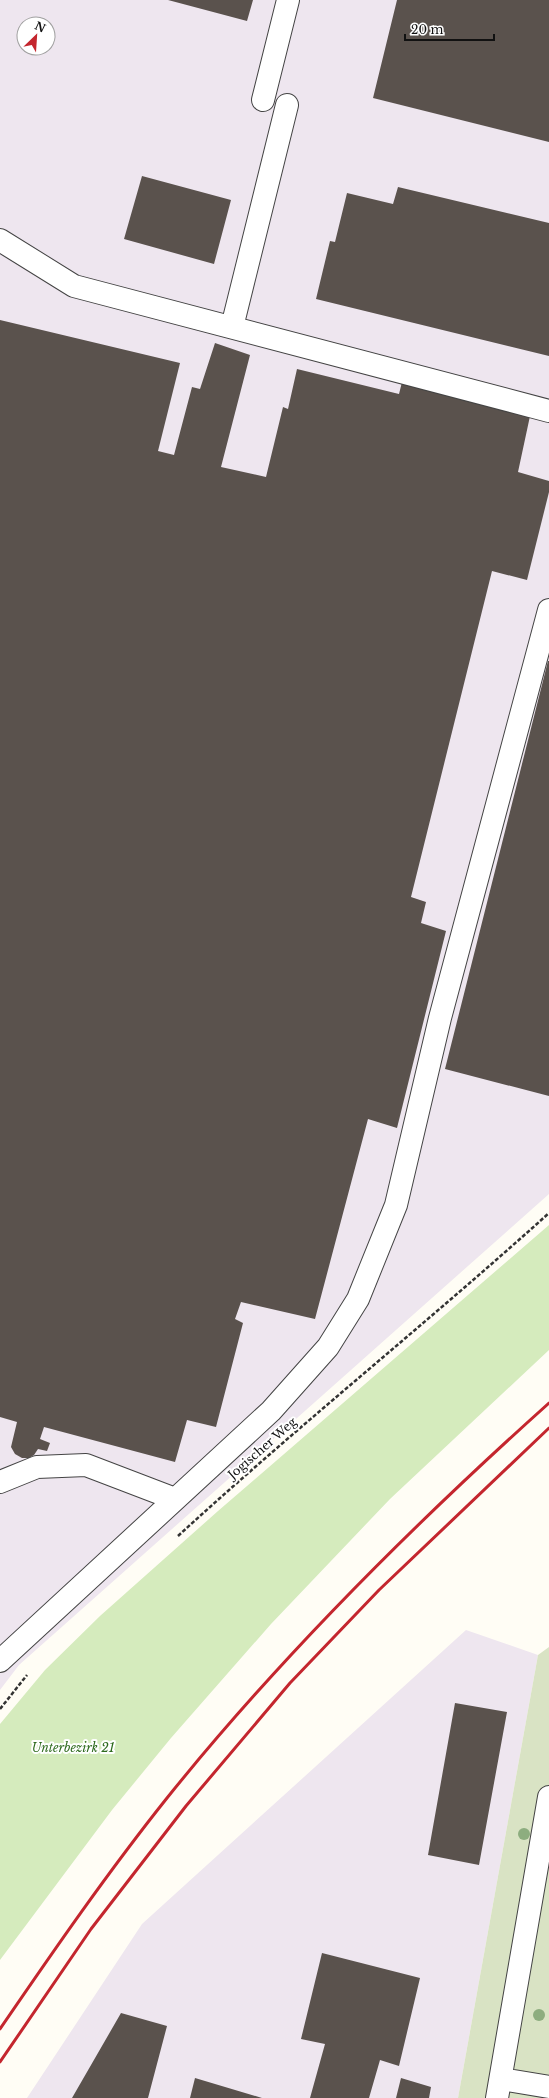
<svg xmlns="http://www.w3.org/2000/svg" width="549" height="2098" font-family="'Libre Baskerville',serif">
	<rect width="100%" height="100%" fill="#fffdf5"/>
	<!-- industrial -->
	<path fill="#eee6ef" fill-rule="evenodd" d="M0,0H549V1194L19,1665L0,1690ZM24,24H48V48H24Z
		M466,1630L538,1655L458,2098H27L142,1924Z"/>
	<!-- green -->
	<path fill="#d5ebbd" d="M549,1225V1350L390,1499L271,1624L171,1738L112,1810L0,1960V1724L45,1670L100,1616L218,1511Z"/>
	<!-- cemetery -->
	<path fill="#d9e3c4" d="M549,1647V2098H458L538,1655Z"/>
	<!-- building -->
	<path fill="#5a524d" d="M168,0H253L247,21Z
		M397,0H549V142L373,98Z
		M142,176L231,200L214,264L124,239Z
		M398,187L549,223V356L316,299L330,241L335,242L347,193L393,204Z
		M0,320L180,363L158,451L174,455L192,387L200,389L215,343L250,355L221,467L266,477L283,407L288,409L297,369L399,394L402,382L530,416L518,472L549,481V492L527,580L492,571L411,897L426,902L421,923L446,931L397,1128L368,1119L315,1319L241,1302L235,1319L243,1323L216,1427L187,1420L175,1462L44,1427L40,1439L50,1443L47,1451L38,1449L34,1455L29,1458H22L15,1454L11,1447L17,1422L0,1417Z
		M548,661H549V1096L445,1069Z
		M455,1703L507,1712L479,1865L428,1855Z
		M322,1953L420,1978L399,2066L380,2060L369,2098H310L325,2044L301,2039Z
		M121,2013L167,2026L148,2098H72Z
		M195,2078L262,2098H190Z
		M401,2078L431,2087L429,2098H396Z"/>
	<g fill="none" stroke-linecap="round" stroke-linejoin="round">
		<defs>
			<path id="minor" d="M263,100L288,0
				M0,240L74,286L549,411
				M232,327L287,105
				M0,1482L37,1467L86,1465L175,1499
				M0,1661L271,1411L328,1347L358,1299L396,1205L440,1018L549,610
				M501,2079L549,2087
				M497,2098L549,1797"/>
		</defs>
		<!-- minor casing -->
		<use href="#minor" stroke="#444" stroke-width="24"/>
		<!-- path -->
		<path stroke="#333" stroke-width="2.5" stroke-dasharray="4 2" stroke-linecap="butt" d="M178,1536C299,1425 427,1323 549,1213
			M0,1709L27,1675"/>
		<!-- minor -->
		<use href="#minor" stroke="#fff" stroke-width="22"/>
		<!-- rail -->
		<path stroke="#c4262e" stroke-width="3" d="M0,2029C54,1950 108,1872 167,1798C282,1655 413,1525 549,1403
			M0,2062L91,1929L186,1806L290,1683L379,1590L549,1428"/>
	</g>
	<!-- trees -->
	<g fill="#8dad7f">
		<circle cx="524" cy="1834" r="6"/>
		<circle cx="539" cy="2015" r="6"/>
	</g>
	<g text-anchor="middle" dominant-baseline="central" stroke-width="4" stroke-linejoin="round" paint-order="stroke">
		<!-- street labels -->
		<g font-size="12" fill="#111" stroke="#fff">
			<text transform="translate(262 1448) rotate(-41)">Jogischer Weg</text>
		</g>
		<!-- park labels -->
		<g font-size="12" font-style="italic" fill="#2f6b1f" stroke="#fff">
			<text x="73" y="1747">Unterbezirk 21</text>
		</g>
	</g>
	<!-- north arrow -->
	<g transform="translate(36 36) rotate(25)"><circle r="19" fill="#ffffff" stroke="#a0a0a0"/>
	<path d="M0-3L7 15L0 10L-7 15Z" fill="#c4262e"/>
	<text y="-6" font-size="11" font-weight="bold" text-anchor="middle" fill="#111111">N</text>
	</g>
	<!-- scale -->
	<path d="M405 34v6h89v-6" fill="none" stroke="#111111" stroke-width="2"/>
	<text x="411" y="34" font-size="12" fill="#111111" stroke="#ffffff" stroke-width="3" paint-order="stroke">20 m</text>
</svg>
